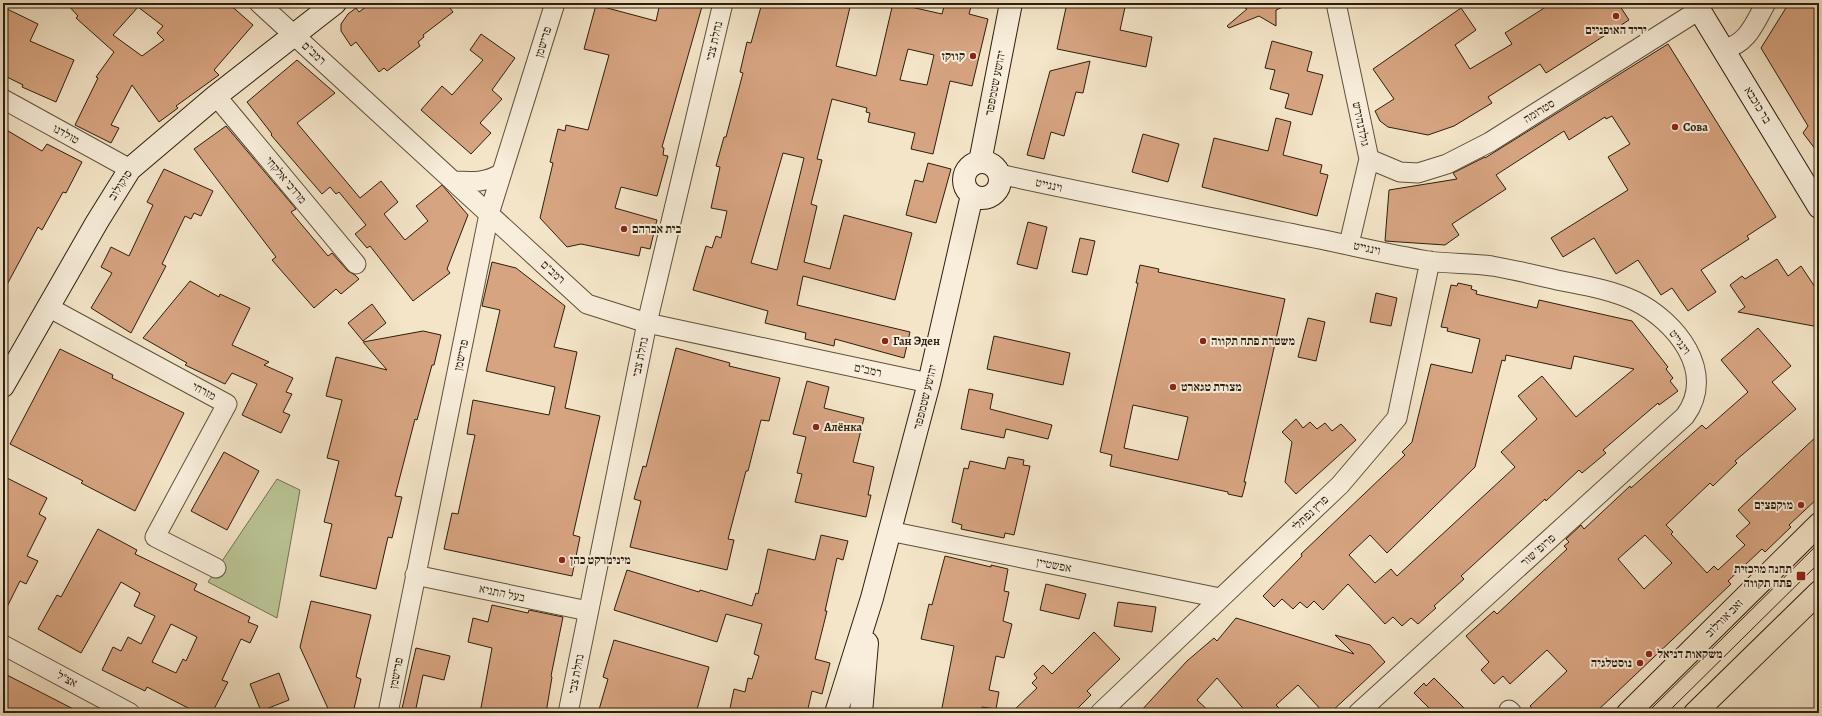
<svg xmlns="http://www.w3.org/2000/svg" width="1822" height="716" font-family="Alegreya,'Frank Ruhl Libre',serif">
	<rect width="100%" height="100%" fill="#f4e5c8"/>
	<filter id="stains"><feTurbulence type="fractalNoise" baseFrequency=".005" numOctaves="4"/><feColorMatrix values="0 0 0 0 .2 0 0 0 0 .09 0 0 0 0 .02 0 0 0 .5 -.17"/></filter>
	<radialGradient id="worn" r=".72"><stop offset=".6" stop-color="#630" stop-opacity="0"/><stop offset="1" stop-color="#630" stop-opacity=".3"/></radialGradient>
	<!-- green -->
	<path fill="#bbc596" stroke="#747251" d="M277,479L300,490L277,618L208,582Z"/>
	<!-- building -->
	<path fill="#d7a481" stroke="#2c1e0c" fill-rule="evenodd" d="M66,3H228L253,25L214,70L219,75L176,106L178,108L159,122L132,85L111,125L119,128L111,143L75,125L98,78L96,77L114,52L76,18L78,16ZM138,7L163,26L157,33L164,40L142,56L113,35Z
		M371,3H446L453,12L423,35L424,37L418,42L420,46L387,71L384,68L379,72L356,42L351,46L341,31V24L348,14L356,8L359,12Z
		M660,3H703L662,147L664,148L663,155L668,156L657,196L621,187L615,208L657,220L650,249L641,247L639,256L581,244L567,247L540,218L553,163L550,162L558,129L565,131L566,125L588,130L609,55L584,49L596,5L656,21Z
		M762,3H832L850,7L836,66L876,76L893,3L942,14L945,3H972L969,14L988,19L972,86L950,81L933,154L911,149L915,133L868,122L870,113L866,112L867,108L832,99L817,159L822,160L811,204L817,206L804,262L830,269L844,215L912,233L895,300L803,276L797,305L910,332L904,358L835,339L834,346L805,339L806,333L765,323L768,311L693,290L706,246L712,248L716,236L721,238L727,211L711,208L720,167L716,166L724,137H726L743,73L740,72L747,42L751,43ZM908,49L934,55L927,85L900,80ZM783,153L804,158L777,270L751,263Z
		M1067,3H1126L1120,30L1152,37L1146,67L1057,49Z
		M1236,3H1290V4L1276,10V26L1259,16L1229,28L1227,26L1247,9Z
		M1552,3H1618L1629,20L1546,73L1540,64L1488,97L1492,103L1454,126L1428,135L1388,127L1380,121L1375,111L1394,99L1373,69L1461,8L1476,30L1455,45L1470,69L1512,44L1505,33Z
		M1789,3H1819V154L1803,133L1808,126L1761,48Z
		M3,7L38,24L30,41L74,60L56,102L22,87L23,85L3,75Z
		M481,34L515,58L492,90L502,99L480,123L491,133L471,154L421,110L442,86L452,95L483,60L470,50Z
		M1272,41L1312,52L1307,71L1323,75L1312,115L1285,108L1289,94L1270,89L1275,70L1265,68Z
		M1668,44L1776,217L1747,236L1749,239L1701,270L1716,292L1688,311L1672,288L1661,295L1638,260L1616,274L1594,238L1563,257L1551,238L1628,190L1608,157L1630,144L1612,116L1606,119L1605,117L1569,140L1564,131L1496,175L1506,189L1452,224L1459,235L1445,245L1385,241L1389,190L1457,179L1453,173L1485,157V158Z
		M297,60L335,93L297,123L360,198L381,181L398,202L384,214L405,240L428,221L416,206L442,185L468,215L447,269L450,273L413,301L370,246L367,248L355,234L366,225L339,192L336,194L330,187L322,194L271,135L272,134L247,102Z
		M1090,61L1083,93L1076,92L1064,136L1051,132L1044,159L1027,155L1050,71Z
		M1276,118L1291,122L1283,155L1322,165L1320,173L1328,175L1317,216L1202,187L1214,138L1268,151Z
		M226,126L296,209L291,212L328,256L332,253L348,271L355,275L359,279L341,294L336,289L314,308L272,260L276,257L194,149Z
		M3,128L42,151L47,144L82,162L66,193L63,192L42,230L38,227L3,292Z
		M1143,134L1179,144L1168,182L1132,172Z
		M928,163L951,169L936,223L906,215L915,180L923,182Z
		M164,169L213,191L201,216L194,213L191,219L185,216L162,264L166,266L131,333L91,308L112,273L101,267L111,247L129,256L153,205L147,202Z
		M1028,222L1047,227L1037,269L1017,264Z
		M1080,238L1095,241L1087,275L1072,272Z
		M1777,259L1788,276L1801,266L1819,293V327L1738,312L1745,307L1730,285L1742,276L1745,279Z
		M492,262L516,268L565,306L554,347L577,352L565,408L600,416L573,535L580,537L572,576L444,549L452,513L458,514L475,435L467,434L473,400L549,415L555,387L486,371L500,310L482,306Z
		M1140,265L1159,269L1158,272L1285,299L1244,482H1246L1242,497L1228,494V492L1110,466L1112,455L1100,452L1138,283H1136ZM1133,405L1188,417L1178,460L1124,448Z
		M190,281L219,297L220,294L250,308L232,345L269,362L264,365L293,378L286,392L292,394L283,412L290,415L281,433L242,415L257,384L232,373L225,384L185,365L187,363L143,338Z
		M1458,283L1472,286L1471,289L1477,291L1476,294L1537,308L1539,300L1632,321L1668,367L1666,369L1673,378L1670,381L1678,391L1659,405L1658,403L1603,450L1606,453L1582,473L1579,470L1546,501L1545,499L1461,576L1464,579L1434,606L1436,608L1418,624L1411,618L1402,626L1393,617L1385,624L1348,584L1323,610L1314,601L1307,608L1300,602L1293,609L1282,599L1274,607L1263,596L1302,556L1301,554L1405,455L1402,452L1412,442L1431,364L1472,373L1480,339L1447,331L1448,328L1441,327L1451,285L1457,286ZM1506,355L1571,369L1574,356L1634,369L1576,417L1542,376L1518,396L1537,419L1501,452L1515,467L1397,576L1391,569L1375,583L1349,555L1370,535L1387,553L1475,467L1502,360L1505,361Z
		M1376,293L1397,298L1391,326L1370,322Z
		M372,304L386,323L363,341L348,323Z
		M1308,318L1325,322L1316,361L1298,357Z
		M1758,328L1791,366L1772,382L1796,409L1735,461L1737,463L1713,486L1710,483L1666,525L1673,532L1671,534L1707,573L1714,566L1718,570L1745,545L1736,536L1750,523L1738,510L1819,434V497L1789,525L1791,527L1765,552L1762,549L1728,581L1731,584L1595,713H1536L1530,706L1567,671L1547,650L1510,684L1503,676L1494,684L1481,670L1489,662L1466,636L1494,611L1497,614L1567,549L1564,546L1569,542L1566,539L1581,525L1584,529L1630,486L1631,488L1702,425L1706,429L1748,392L1721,360ZM1645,535L1672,563L1644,589L1618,559Z
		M423,331L441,335L434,365H432L417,420L415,419L395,496L402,497L392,538L388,537L376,589L320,576L332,524L324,522L339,461L327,458L342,400L326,396L336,357L387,370L363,342Z
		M994,336L1070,353L1063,385L987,369Z
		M676,348L730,363L729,366L780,378L769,421L761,420L748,471H746L728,539L734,540L727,570L630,547L641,501L634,499L643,466L646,467Z
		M60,349L113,375L112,378L184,413L135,511L81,483L83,481L10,444Z
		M807,381L829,387L824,408L864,418L853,462L874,467L868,495H871L866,517L795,502L802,474L797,473L806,437L793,434Z
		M969,389L993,394L990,409L1052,425L1048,439L1006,429L1004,438L961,429Z
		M1296,419L1303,428L1310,422L1317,429L1325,423L1332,431L1341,424L1356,440L1296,494L1285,482L1292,442L1282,432Z
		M224,452L259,471L227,530L191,511Z
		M1008,457L1024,460L1023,465L1030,466L1014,535L1005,533L1004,538L961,529L962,525L952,522L964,468L968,469L970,461L1005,469Z
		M3,476L47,498L39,514L46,518L27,556L38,561L26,584L20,581L3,615Z
		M98,529L137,550L135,554L197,584L194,590L250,617L248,622L258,626L250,643L241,639L222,680L228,682L212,713H198L147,687L145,691L102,670L113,647L121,651L128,637L141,644L155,616L134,606L140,593L121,582L81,653L38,629L57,595L61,597ZM171,624L197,637L186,661L183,659L176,673L152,662Z
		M821,535L848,541L843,560L837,558L825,611H827L815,659L830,663L822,694L812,691L807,713H729L734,689L745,692L748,678L752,679L759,656L754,654L762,624L726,614L717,642L614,610L627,570L699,592L700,590L752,606L756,593L758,594L768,549L815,560Z
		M945,556L991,567V565L1008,569L1004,591L1009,592L1003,621L1012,624L1004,658L996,656L989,690L999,692L996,709L982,707L981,713H941L954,646L921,639L929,604L932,605Z
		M1046,584L1086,594L1079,619L1040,610Z
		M311,601L371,615L356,677L361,679L353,713H330L300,647Z
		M1118,602L1156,607L1152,632L1114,626Z
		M492,605L528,613L529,610L563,617L551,676L552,677L546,713L513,709L512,713H480L492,648L468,642L473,618L488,622Z
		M1236,618L1354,654L1335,635L1370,645L1385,662L1330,713H1324L1298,685L1276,705L1284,713H1247L1217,678L1197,700L1211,713H1139L1187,661L1214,638L1217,641Z
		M1094,632L1120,659L1087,691L1091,695L1073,713H1011L1037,688L1032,683L1037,678L1034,674L1043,665L1052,674Z
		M614,640L709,667L696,713H598L608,679L603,677Z
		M416,648L450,656L444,680L423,675L415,713H401Z
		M3,673L50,697L81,713H3Z
		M279,673L289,700L261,711L250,684Z
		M1434,678L1469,713H1434L1414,693L1424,683L1426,686Z"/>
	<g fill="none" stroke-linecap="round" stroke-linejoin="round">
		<defs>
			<path id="street" d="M259,3L587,304L647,323L929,383
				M1336,3L1369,159L1349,244
				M1724,49C1748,44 1755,22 1766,3
				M216,96L356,264
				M3,99L130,169
				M1369,159L1400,172L1418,173L1447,164L1490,142L1699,10
				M999,174C1099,196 1199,215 1299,235C1342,243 1385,254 1428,261C1449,264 1471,263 1492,266C1516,270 1539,276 1562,281C1587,286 1612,290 1635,301C1676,321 1717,372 1685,416L1358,713
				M453,181C472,182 486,183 502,173
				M48,307L227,404L155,537L216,568
				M889,531L1220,598
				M415,575L588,611
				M3,645L130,713
				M1509,710L1512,713
				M388,713L489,214L555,3
				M568,713L647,323L723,3
				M1100,713L1340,485L1397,418L1430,261"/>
			<path id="secondary" d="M1695,3L1819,207
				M964 180a18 18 0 1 1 36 0a18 18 0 1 1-36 0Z
				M980,162L1011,3
				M3,386L97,222L130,169L216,96L335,3
				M836,713L872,598L929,383L972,195
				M861,713L867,643"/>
			<path id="primary" d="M1628,713L1819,524
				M1695,713L1819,592"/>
		</defs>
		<!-- street casing -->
		<use href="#street" stroke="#5e503b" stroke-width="21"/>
		<!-- secondary casing -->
		<use href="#secondary" stroke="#2c1e0c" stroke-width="24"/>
		<!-- primary casing -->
		<use href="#primary" stroke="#2c1e0c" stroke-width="24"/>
		<!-- street -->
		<use href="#street" stroke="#f8eedb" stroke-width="19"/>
		<!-- secondary -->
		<use href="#secondary" stroke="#f8eedb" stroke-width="22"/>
		<!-- primary -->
		<use href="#primary" stroke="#f4e5c8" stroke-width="22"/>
		<!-- tram -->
		<path stroke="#2c1e0c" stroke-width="1" d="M1647,713L1819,543
			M1667,713L1819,563"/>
	</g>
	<!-- markers -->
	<g fill="#8f2418" stroke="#f8eedb" stroke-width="1.5">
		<circle cx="1616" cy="16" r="4"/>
		<circle cx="973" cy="56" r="4"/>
		<circle cx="1675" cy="127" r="4"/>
		<circle cx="624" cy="229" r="4"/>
		<circle cx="885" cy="341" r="4"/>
		<circle cx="1203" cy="341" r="4"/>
		<circle cx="1173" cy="387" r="4"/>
		<circle cx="816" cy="427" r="4"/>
		<circle cx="1801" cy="505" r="4"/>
		<circle cx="562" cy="560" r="4"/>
		<rect x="1796" y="571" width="10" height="10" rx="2"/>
		<circle cx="1649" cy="654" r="4"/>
		<circle cx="1640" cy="663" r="4"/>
	</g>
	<g text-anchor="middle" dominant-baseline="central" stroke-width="4" stroke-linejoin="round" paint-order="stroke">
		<!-- poi labels -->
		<g font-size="12" font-weight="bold" fill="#2c1e0c" stroke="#f8eedb" text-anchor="start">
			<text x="1616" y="30" text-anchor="middle">יריד האופניים</text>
			<text x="965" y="56" text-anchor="end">קווקז</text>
			<text x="1683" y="127">Сова</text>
			<text x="632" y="229">בית אברהם</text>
			<text x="893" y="341">Ган Эден</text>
			<text x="1211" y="341">משטרת פתח תקווה</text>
			<text x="1181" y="387">מצודת טגארט</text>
			<text x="824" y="427">Алёнка</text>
			<text x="1793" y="505" text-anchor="end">מוקפצים</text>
			<text x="570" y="560">מינימרקט כהן</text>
			<text x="1792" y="569" text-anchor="end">תחנה מרכזית<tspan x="1792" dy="14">פתח תקווה</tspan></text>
			<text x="1657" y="654">משקאות דניאל</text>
			<text x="1632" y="663" text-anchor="end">נוסטלגיה</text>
		</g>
		<!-- street labels -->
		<g font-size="12" fill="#2c1e0c" stroke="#f8eedb">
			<text transform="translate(714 41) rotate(-77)">נחלת צבי</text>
			<text transform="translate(543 42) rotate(-73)">פרישמן</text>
			<text transform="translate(314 53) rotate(43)">רמב"ם</text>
			<text transform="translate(995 83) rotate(-79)">יהושע שטמפפר</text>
			<text transform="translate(1758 105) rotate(59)">בר כוכבא</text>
			<text transform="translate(1539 111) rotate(-32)">סטרומה</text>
			<text transform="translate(1361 124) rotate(78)">גולדנהירש</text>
			<text transform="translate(66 134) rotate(29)">טולדנו</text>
			<text transform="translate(286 180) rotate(50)">מרדכי אלקחי</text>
			<text transform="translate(120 185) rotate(-57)">סוקולוב</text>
			<text transform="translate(1049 185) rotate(13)">וינגייט</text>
			<text transform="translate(1367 248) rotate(12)">וינגייט</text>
			<text transform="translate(553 272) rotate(42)">רמב"ם</text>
			<text transform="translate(1680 342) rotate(54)">וינגייט</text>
			<text transform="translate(461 355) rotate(-78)">פרישמן</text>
			<text transform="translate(640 357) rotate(-78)">נחלת צבי</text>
			<text transform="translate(868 370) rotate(12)">רמב"ם</text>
			<text transform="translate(204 391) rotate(28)">מזרחי</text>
			<text transform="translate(925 397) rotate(-76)">יהושע שטמפפר</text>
			<text transform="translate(1310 513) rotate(-43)">פרץ נפתלי</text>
			<text transform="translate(1538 550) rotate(-42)">פרופ' שור</text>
			<text transform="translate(1054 565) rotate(11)">אפשטיין</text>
			<text transform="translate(502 593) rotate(12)">בעל התניא</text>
			<text transform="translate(1724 618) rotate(-45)">זאב אורלוב</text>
			<text transform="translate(396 673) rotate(-79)">פרישמן</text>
			<text transform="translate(576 674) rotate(-79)">נחלת צבי</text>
			<text transform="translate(67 679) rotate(28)">אצ"ל</text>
		</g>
	</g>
	<!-- margin -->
	<rect width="1822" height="716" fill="none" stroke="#f4e5c8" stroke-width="16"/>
	<rect x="4" y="4" width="1814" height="708" fill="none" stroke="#2c1e0c" stroke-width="2"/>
	<rect x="8" y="8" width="1806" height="700" fill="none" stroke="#2c1e0c"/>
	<rect width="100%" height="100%" filter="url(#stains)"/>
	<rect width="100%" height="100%" fill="url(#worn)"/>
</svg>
